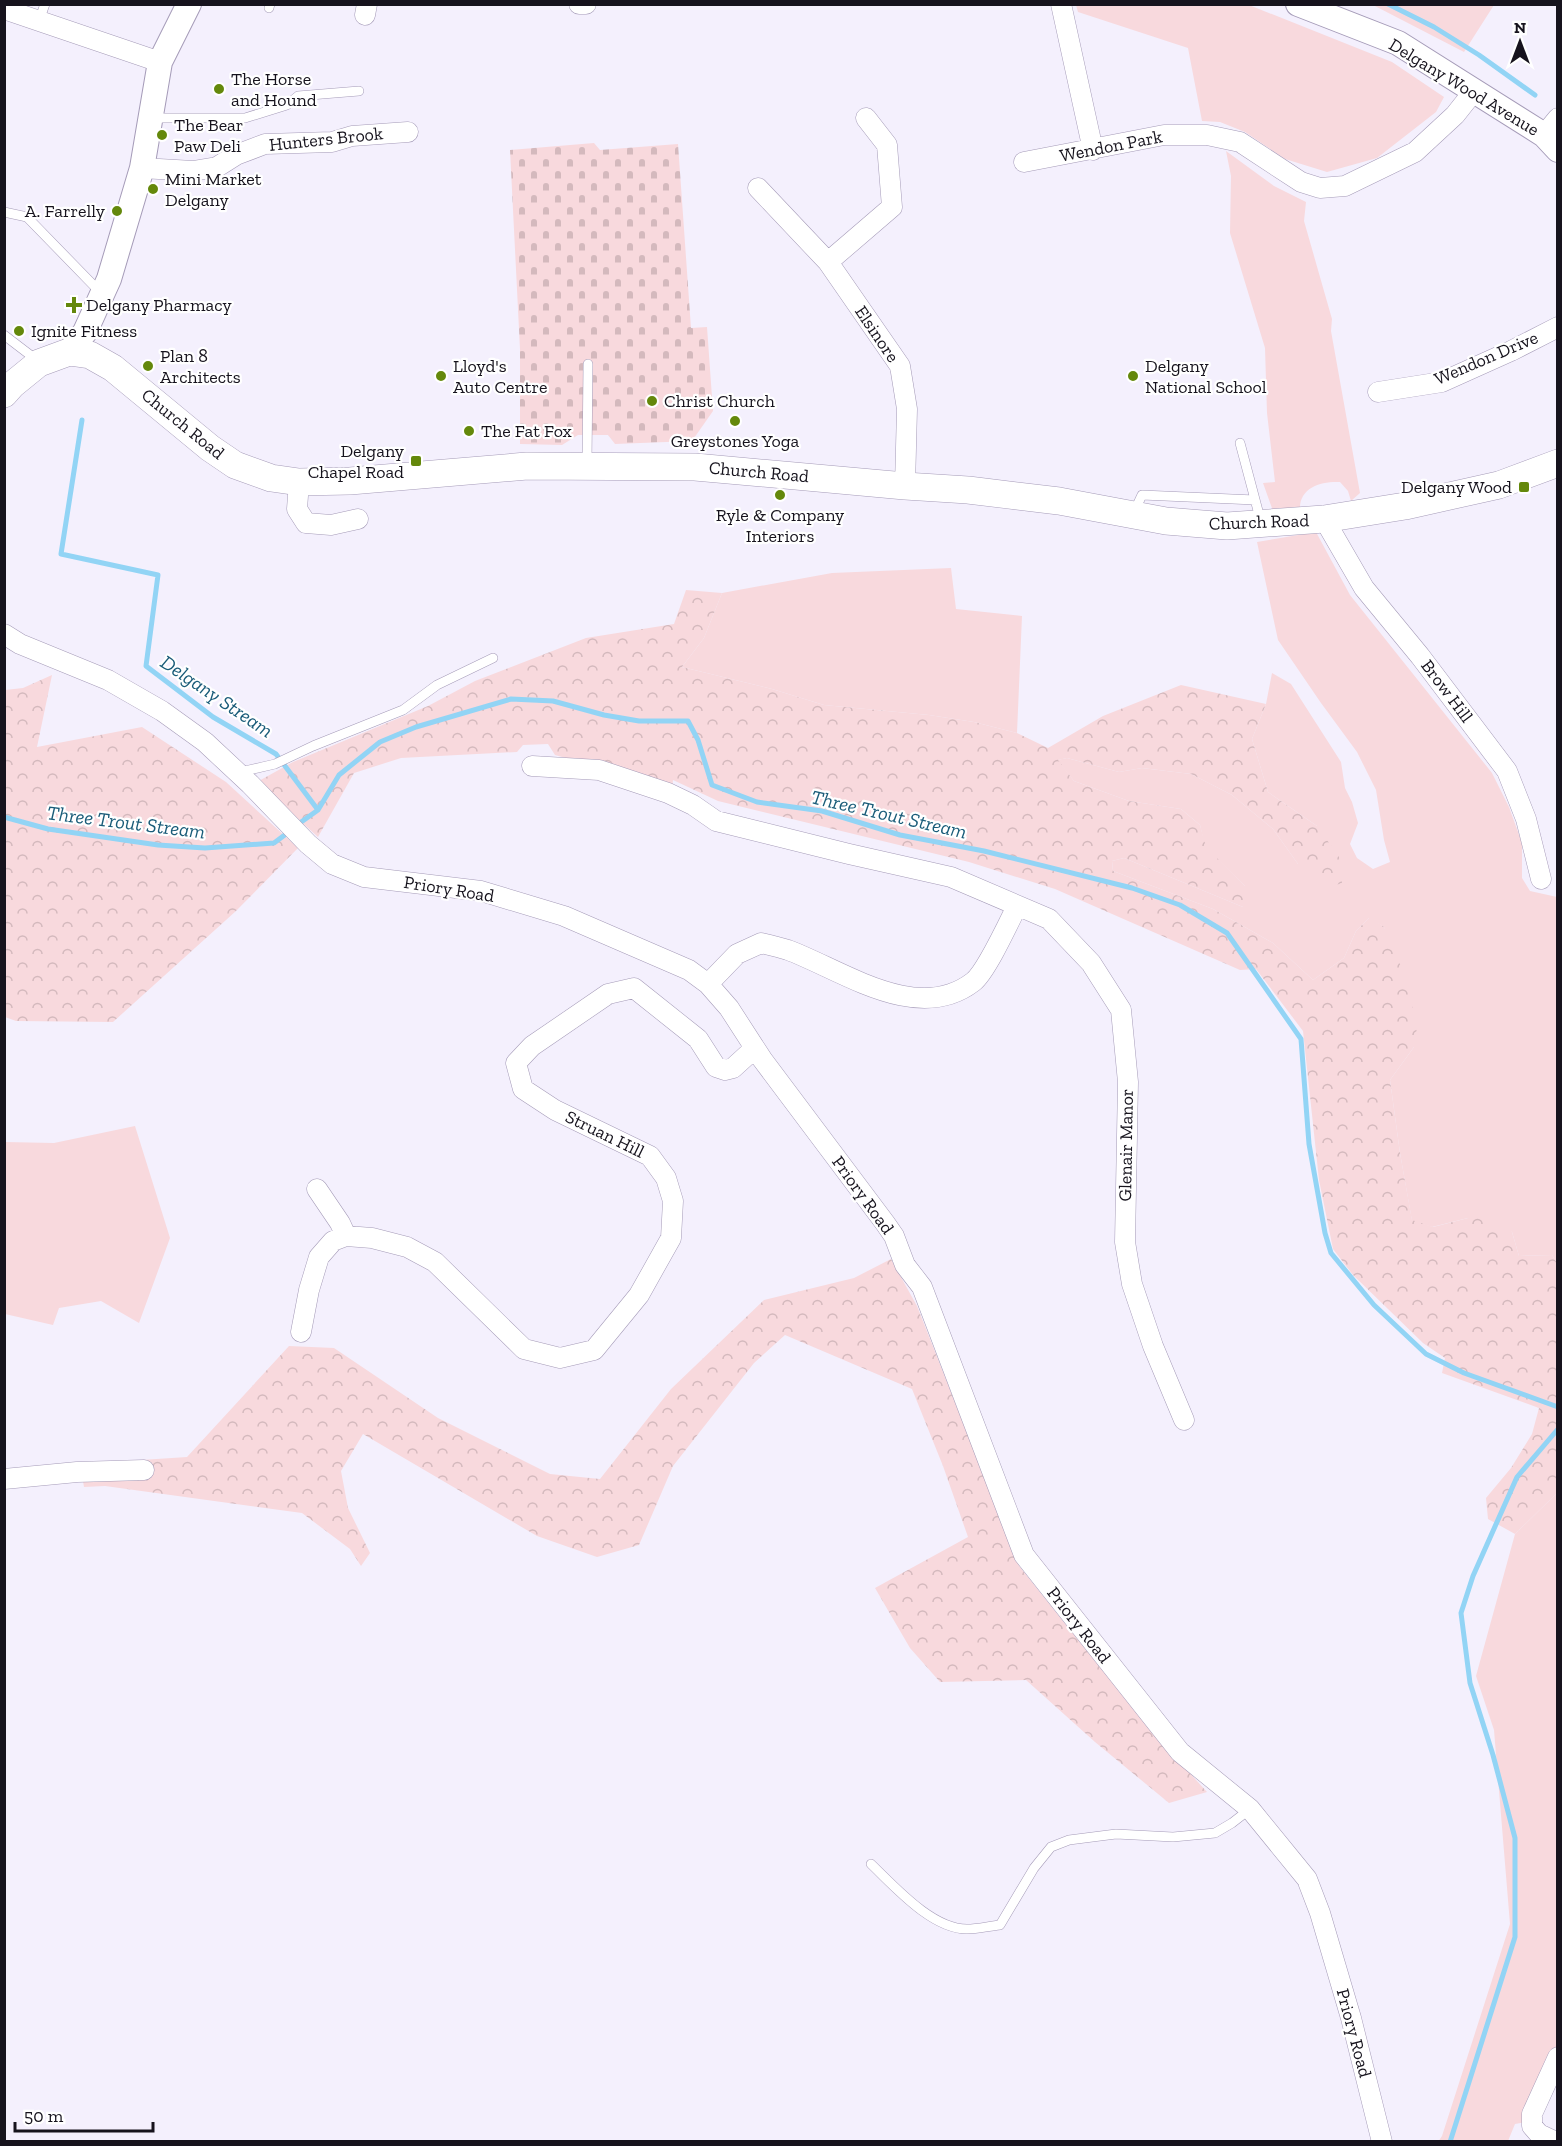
<svg xmlns="http://www.w3.org/2000/svg" width="1562" height="2146" font-family="'Zilla Slab',serif">
	<defs>
		<pattern id="forest-crowns" width="20" height="18" patternUnits="userSpaceOnUse" patternTransform="scale(1.5)"><rect width="20" height="18" fill="#f8d9dd"/><path d="M2 6a3 3 0 1 1 6 0M12 15a3 3 0 1 1 6 0" fill="none" stroke="#d4b9bd"/></pattern>
		<pattern id="cemetery-stones" width="16" height="16" patternUnits="userSpaceOnUse" patternTransform="scale(1.5)"><rect width="16" height="16" fill="#f8d9dd"/><path d="M2 7V4a2 2 0 0 1 4 0v3zM10 15v-3a2 2 0 0 1 4 0v3z" fill="#d4b9bd"/></pattern>
	</defs>
	<rect width="100%" height="100%" fill="#f4f0fd"/>
	<!-- grass -->
	<path fill="#f8d9dd" d="M1076,5H1249L1392,62L1444,97L1436,112L1377,158L1327,172L1285,159L1245,132L1220,122L1202,121L1188,48L1078,12Z
		M1373,5L1494,4V5L1464,52Z
		M1226,151L1274,186L1306,202L1304,221L1332,319L1331,331L1360,493L1351,501L1348,491L1340,482C1322,481 1300,487 1300,508L1273,511L1263,483L1275,482L1267,413L1265,348L1230,233L1231,176Z
		M1316,532L1350,595L1492,773L1509,807L1522,843V878L1530,891L1557,897V1263L1552,1255L1519,1256L1512,1232L1468,1218L1432,1227L1412,1221L1400,1153L1390,1080L1414,1047L1384,927L1369,918L1356,931L1344,958L1313,980L1273,943L1213,909L1113,871L1112,861L1124,858L1243,907L1245,886L1205,847L1200,825L1181,809L1129,801L1074,781L1057,760L1067,758L1119,772L1142,768L1191,774L1232,795L1273,829L1298,864L1317,826L1268,792L1252,739L1266,704L1272,673L1291,684L1341,762L1345,788L1352,802L1358,823L1350,844L1357,858L1373,869L1390,862L1384,840L1376,790L1357,752L1321,703L1278,640L1257,542Z
		M951,568L956,609L1022,616L1017,733L974,722L929,715L824,705L772,689L682,667L704,638L722,593L832,573Z
		M135,1126L170,1238L139,1323L101,1301L59,1308L53,1325L5,1314V1142L54,1143Z
		M1557,1493L1556,2052L1526,2122L1515,2124L1508,2141L1438,2142L1442,2136L1510,1924L1494,1730L1476,1676L1515,1534Z"/>
	<!-- forest -->
	<path fill="url(#forest-crowns)" d="M686,590L722,593L704,638L682,667L772,689L824,705L929,715L974,722L1017,733L1048,748L1103,716L1181,685L1266,704L1252,739L1268,792L1317,826L1339,857L1342,883L1330,887L1298,864L1273,829L1232,795L1191,774L1142,768L1119,772L1067,758L1058,760L1074,781L1129,801L1181,809L1200,825L1206,847L1245,886L1252,900L1243,907L1124,858L1112,861L1113,871L1213,909L1273,943L1313,980L1344,958L1356,931L1370,917L1384,927L1405,976L1417,1027L1414,1047L1390,1080L1400,1153L1412,1220L1433,1227L1468,1218L1482,1208L1512,1232L1519,1256L1552,1255L1557,1263V1493L1515,1534L1488,1519L1486,1498L1511,1468L1532,1434L1539,1408L1442,1373L1445,1358L1423,1343L1353,1275L1333,1249L1319,1180L1303,1031L1256,969L1240,970L1055,889L969,862L718,801L673,780L672,790L659,784L555,755L548,744L523,745L517,752L401,758L354,773L318,837L257,782L293,762L428,706L475,681L586,638L674,624Z
		M52,675L37,747L142,727L226,782L298,848L236,911L113,1022L16,1021L5,1017V690L23,688Z
		M891,1259L917,1306L1020,1567L1145,1724L1207,1792L1169,1803L1095,1742L1026,1680L940,1682L910,1648L875,1588L968,1537L943,1466L912,1389L785,1335L754,1363L673,1466L639,1545L597,1557L537,1536L363,1434L341,1471L348,1508L370,1553L361,1566L350,1549L302,1513L105,1486L84,1487L80,1464L187,1457L289,1346L334,1348L438,1418L550,1474L600,1479L671,1389L764,1300L854,1278Z"/>
	<!-- cemetery -->
	<path fill="url(#cemetery-stones)" d="M594,143L600,150L678,144L691,328L707,327L713,411L692,441L615,444L608,435H578L562,445L520,444V349L510,150Z"/>
	<g fill="none" stroke-linecap="round" stroke-linejoin="round">
		<!-- stream -->
		<path stroke="#92d4f5" stroke-width="5" d="M1388,4L1434,27L1479,55L1535,95
			M82,420L61,554L158,575L146,666L213,717L276,754L318,810
			M4,817L48,829L158,845L205,848L274,843L290,831
			M297,825L318,810L339,775L380,742L416,727L511,699L553,701L604,715L639,721H688L698,740L712,785L757,802L822,811L900,835L984,851L1132,888L1180,905L1227,933L1301,1039L1309,1144L1325,1233L1331,1253L1374,1305L1426,1354L1464,1373L1558,1407
			M1450,2142L1515,1937V1838L1493,1755L1470,1683L1461,1613L1473,1576L1517,1477L1558,1429"/>
		<defs>
			<path id="service" d="M269,8L270,4
				M39,21L45,4
				M153,118H245L287,105L298,96L359,91
				M4,212L27,217L100,292
				M4,335L38,361
				M1240,443L1261,522
				M587,464L588,364
				M1134,512L1142,495L1255,500
				M240,772L275,764L313,746L403,710L437,685L493,658
				M871,1864C895,1887 932,1929 967,1929C978,1929 989,1926 1000,1925L1034,1868L1051,1847L1069,1840L1116,1834L1173,1837L1215,1833L1232,1823L1250,1809"/>
			<path id="minor" d="M579,4H586
				M1061,4L1093,150
				M4,9L160,62
				M365,15L367,4
				M1544,135L1558,118
				M1024,162L1164,135H1207L1240,142L1301,182L1320,188L1345,186L1415,152L1455,115L1474,91
				M142,168L193,171L217,167L236,155L265,144L332,142L352,136L408,132
				M758,188L828,262L900,366L907,409L905,486
				M828,262L892,207L887,145L866,118
				M1378,392L1442,382L1511,351L1558,327
				M299,482L297,509L306,523L331,525L358,519
				M1324,519L1364,588L1420,656L1507,771L1526,819L1541,879
				M4,634L20,644L108,680L162,711L205,742L250,784L308,844L332,864L364,877L481,891L564,916L689,970L708,984L729,1008L762,1059L885,1223L894,1236L905,1265L922,1287L1024,1555L1180,1752L1250,1809L1307,1879L1320,1913L1351,2018L1382,2142
				M532,766L599,770L668,793L693,805L716,821L849,854L951,877L1049,919L1091,963L1121,1010L1128,1082L1125,1242L1132,1284L1153,1346L1184,1420
				M708,984L737,954L761,943C770,945 779,947 788,950C842,970 917,1025 973,982C986,972 1009,922 1017,906
				M317,1189L340,1223L346,1236
				M301,1332L309,1290L319,1257L333,1241L346,1236L372,1238L407,1247L435,1262L524,1349L560,1358L594,1350L639,1295L671,1238L673,1201L666,1178L650,1156L555,1110L523,1089L516,1063L532,1046L608,994L634,988L698,1039L716,1067L725,1070L733,1068L755,1048
				M4,1479L77,1472L144,1470
				M1556,2142L1539,2134L1532,2126V2114L1558,2057"/>
			<path id="tertiary" d="M1298,4L1398,43L1544,135L1558,150
				M69,352L85,332L109,279L142,168L160,62L189,4"/>
			<path id="secondary" d="M4,394L12,385L39,363L69,352L90,355L113,368L210,448L235,465L271,478L299,482L350,481L527,466L695,467L905,486L968,490L1059,501L1166,521L1227,526L1324,519L1405,506L1499,485L1558,463"/>
		</defs>
		<!-- service casing -->
		<use href="#service" stroke="#a59bb8" stroke-width="10"/>
		<!-- minor casing -->
		<use href="#minor" stroke="#a59bb8" stroke-width="21"/>
		<!-- tertiary casing -->
		<use href="#tertiary" stroke="#a59bb8" stroke-width="26"/>
		<!-- secondary casing -->
		<use href="#secondary" stroke="#a59bb8" stroke-width="28"/>
		<!-- service -->
		<use href="#service" stroke="#fff" stroke-width="9"/>
		<!-- minor -->
		<use href="#minor" stroke="#fff" stroke-width="20"/>
		<!-- tertiary -->
		<use href="#tertiary" stroke="#fff" stroke-width="24"/>
		<!-- secondary -->
		<use href="#secondary" stroke="#fff" stroke-width="27"/>
	</g>
	<!-- markers -->
	<g fill="#64880b" stroke="#fff" stroke-width="2">
		<circle cx="219" cy="89" r="6"/>
		<circle cx="162" cy="135" r="6"/>
		<circle cx="153" cy="189" r="6"/>
		<circle cx="117" cy="211" r="6"/>
		<path d="M71 296h6v6h6v6h-6v6h-6v-6h-6v-6h6z"/>
		<circle cx="19" cy="331" r="6"/>
		<circle cx="148" cy="366" r="6"/>
		<circle cx="441" cy="376" r="6"/>
		<circle cx="1133" cy="376" r="6"/>
		<circle cx="652" cy="401" r="6"/>
		<circle cx="735" cy="421" r="6"/>
		<circle cx="469" cy="431" r="6"/>
		<rect x="410" y="455" width="12" height="12" rx="3"/>
		<rect x="1518" y="481" width="12" height="12" rx="3"/>
		<circle cx="780" cy="495" r="6"/>
	</g>
	<g text-anchor="middle" dominant-baseline="central" stroke-width="4.5" stroke-linejoin="round" paint-order="stroke">
		<!-- poi labels -->
		<g font-size="18" fill="#16131d" stroke="#fff" text-anchor="start">
			<text x="231" y="79">The Horse<tspan x="231" dy="21">and Hound</tspan></text>
			<text x="174" y="125">The Bear<tspan x="174" dy="21">Paw Deli</tspan></text>
			<text x="165" y="179">Mini Market<tspan x="165" dy="21">Delgany</tspan></text>
			<text x="105" y="211" text-anchor="end">A. Farrelly</text>
			<text x="86" y="305">Delgany Pharmacy</text>
			<text x="31" y="331">Ignite Fitness</text>
			<text x="160" y="356">Plan 8<tspan x="160" dy="21">Architects</tspan></text>
			<text x="453" y="366">Lloyd's<tspan x="453" dy="21">Auto Centre</tspan></text>
			<text x="1145" y="366">Delgany<tspan x="1145" dy="21">National School</tspan></text>
			<text x="664" y="401">Christ Church</text>
			<text x="481" y="431">The Fat Fox</text>
			<text x="735" y="441" text-anchor="middle">Greystones Yoga</text>
			<text x="404" y="451" text-anchor="end">Delgany<tspan x="404" dy="21">Chapel Road</tspan></text>
			<text x="1512" y="487" text-anchor="end">Delgany Wood</text>
			<text x="780" y="515" text-anchor="middle">Ryle &amp; Company<tspan x="780" dy="21">Interiors</tspan></text>
		</g>
		<!-- street labels -->
		<g font-size="18" fill="#16131d" stroke="#fff">
			<text transform="translate(1464 87) rotate(31)">Delgany Wood Avenue</text>
			<text transform="translate(326 139) rotate(-6)">Hunters Brook</text>
			<text transform="translate(1111 146) rotate(-11)">Wendon Park</text>
			<text transform="translate(877 334) rotate(56)">Elsinore</text>
			<text transform="translate(1486 358) rotate(-23)">Wendon Drive</text>
			<text transform="translate(183 424) rotate(39)">Church Road</text>
			<text transform="translate(759 472) rotate(5)">Church Road</text>
			<text transform="translate(1259 522) rotate(-2)">Church Road</text>
			<text transform="translate(1447 691) rotate(53)">Brow Hill</text>
			<text transform="translate(449 889) rotate(9)">Priory Road</text>
			<text transform="translate(605 1134) rotate(26)">Struan Hill</text>
			<text transform="translate(1126 1145) rotate(-89)">Glenair Manor</text>
			<text transform="translate(863 1195) rotate(54)">Priory Road</text>
			<text transform="translate(1079 1625) rotate(52)">Priory Road</text>
			<text transform="translate(1354 2033) rotate(75)">Priory Road</text>
		</g>
		<!-- water labels -->
		<g font-size="20" font-style="italic" fill="#1a5c79" stroke="#fff">
			<text transform="translate(217 696) rotate(34)">Delgany Stream</text>
			<text transform="translate(889 814) rotate(13)">Three Trout Stream</text>
			<text transform="translate(126 822) rotate(7)">Three Trout Stream</text>
		</g>
	</g>
	<!-- border -->
	<rect width="1562" height="2146" fill="none" stroke="#16131d" stroke-width="12"/>
	<!-- north arrow -->
	<g transform="translate(1520 42)" stroke="#ffffff" stroke-width="4.5" paint-order="stroke">
	<path d="M0-4.5L10 22L0 15L-10 22Z" fill="#16131d"/>
	<text y="-9" font-size="16" font-weight="bold" text-anchor="middle" fill="#16131d">N</text>
	</g>
	<!-- scale -->
	<path d="M15 2122v9h138v-9" fill="none" stroke="#16131d" stroke-width="3"/>
	<text x="24" y="2122" font-size="18" fill="#16131d" stroke="#ffffff" stroke-width="4.5" paint-order="stroke">50 m</text>
</svg>
